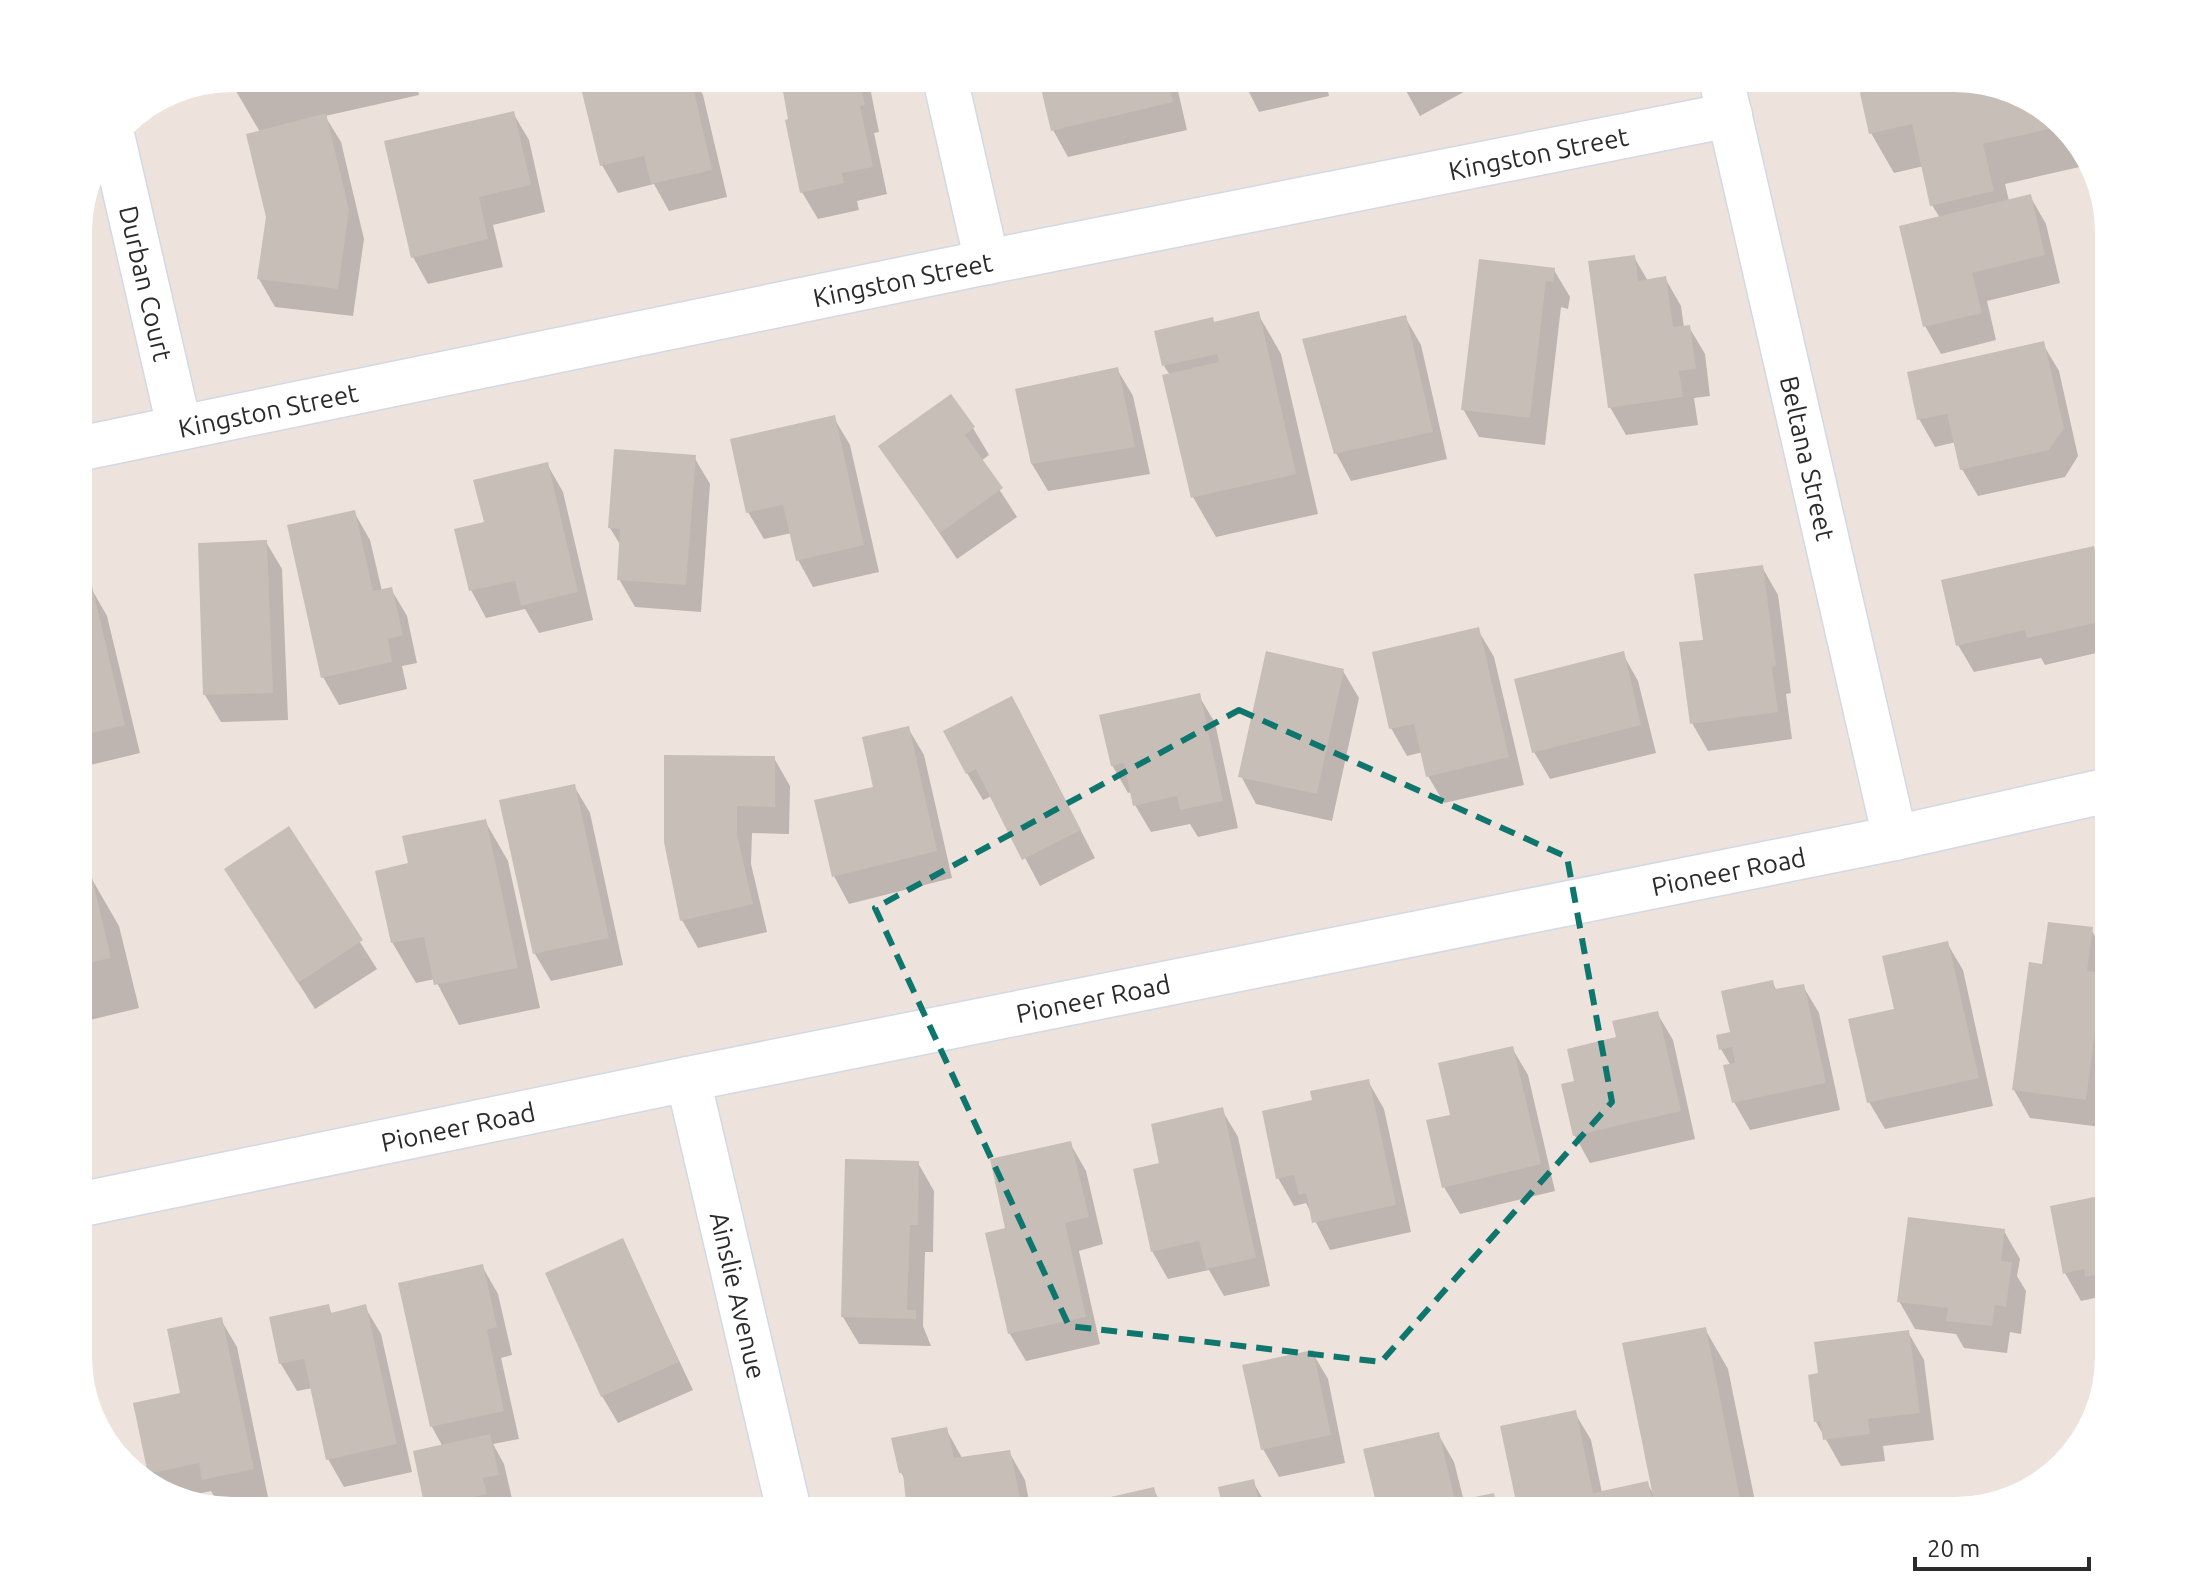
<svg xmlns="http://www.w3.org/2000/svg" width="2187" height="1589" font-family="Ubuntu,sans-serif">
	<rect width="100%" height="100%" fill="#eee2dc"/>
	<!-- shadow -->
	<path fill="#0003" d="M233,78H415L419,95L325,116L341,142L364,239L353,316L275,307L259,279L268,217L260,132L236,91Z
		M638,78H693L703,95L727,197L669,211L654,184L618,193L602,165Z
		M803,78H868L879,132L874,133L887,194L857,201L859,210L818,219L802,192Z
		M1059,78H1175L1187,130L1068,157L1053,130Z
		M1242,78H1325L1329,96L1259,112Z
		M1399,78H1489L1420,116Z
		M1955,78L2048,110L2080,148L2084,166L2005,184L2009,201L2030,196L2046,224L2060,283L1987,301L1996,340L1941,354L1925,326L1940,218L1932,205L1924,166L1894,173L1871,133Z
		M513,113L529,140L545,212L493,225L503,267L428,284L413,257Z
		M1634,257L1648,281L1665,278L1681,306L1684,328L1689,327L1705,354L1710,396L1694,398L1698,425L1626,435L1610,407Z
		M1480,261L1554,270L1570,297L1568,309L1561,307L1545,445L1479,437L1463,409Z
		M1258,314L1281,354L1318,514L1216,537L1193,497L1170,375L1164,366L1214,324Z
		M1405,317L1421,345L1447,459L1351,481L1336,453Z
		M2043,344L2059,371L2078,456L2065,477L1978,496L1962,469L1956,442L1935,447L1919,419Z
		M1117,369L1133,396L1150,474L1048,491L1032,464Z
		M834,418L850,445L879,572L813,587L798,560L792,533L764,539L748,512Z
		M973,428L989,455L981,461L1017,517L957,559L881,447Z
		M694,457L710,484L701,612L635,607L619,579L621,546L610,528Z
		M547,464L563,492L593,620L539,633L525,609L486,618L471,590L486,523Z
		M354,512L370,540L382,591L391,589L407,616L417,663L402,666L407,689L339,705L323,677Z
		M266,542L282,569L288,720L221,722L205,695Z
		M2093,548L2109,575V650L2045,665L2041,658L1974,672L1958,645Z
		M1762,567L1778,595L1791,693L1786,694L1792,739L1708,751L1692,723L1705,641Z
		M91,588L107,616L140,753L78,768V592Z
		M1478,630L1494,657L1524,785L1444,803L1428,776L1423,752L1407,756L1391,728Z
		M1623,654L1638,681L1656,753L1550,779L1534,752Z
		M1343,671L1359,698L1332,821L1256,804L1241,776Z
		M1199,696L1215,723L1238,828L1198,837L1190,824L1151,832L1135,805L1132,792L1128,793L1112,765Z
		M1027,726L1095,858L1040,886L992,796L983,800L967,773Z
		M908,728L924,755L952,878L849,904L834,876Z
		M774,758L790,786L789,834L752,833L751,864L767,932L698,948L682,920L666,842Z
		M574,786L590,813L623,965L551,981L535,954L502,802Z
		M485,821L508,861L540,1008L459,1025L435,979L416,983L392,942L410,865Z
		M288,829L377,969L315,1009L226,870Z
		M90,876L119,926L139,1008L78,1023V879Z
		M2091,929L2107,957L2105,979L2109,986V1070L2101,1127L2030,1118L2014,1090Z
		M1947,943L1963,970L1993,1106L1885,1129L1869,1102L1897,1010Z
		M1772,982L1777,991L1803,986L1819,1013L1840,1110L1750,1130L1734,1102L1731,1066L1721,1049Z
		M1657,1013L1673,1040L1695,1139L1590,1163L1575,1136L1577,1082L1618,1039Z
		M1512,1048L1528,1075L1555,1191L1460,1214L1444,1187L1452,1117Z
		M1368,1081L1384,1109L1411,1232L1330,1250L1306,1203L1294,1206L1278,1178L1314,1102Z
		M1222,1110L1238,1137L1270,1286L1224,1296L1209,1270L1168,1279L1152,1251L1161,1165Z
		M1070,1143L1086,1171L1103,1244L1079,1251L1100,1344L1026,1361L1010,1334L988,1234L1008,1230Z
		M918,1163L934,1191L933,1252H925L923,1326L931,1346L859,1344L843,1317Z
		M2109,1196V1303L2103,1304L2099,1297L2081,1301L2065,1273L2052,1208Z
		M2004,1231L2020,1259L2017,1276L2026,1291L2021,1334L2010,1332L2007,1353L1964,1348L1956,1334L1915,1329L1899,1301Z
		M622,1240L693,1390L618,1423L602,1396Z
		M482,1266L498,1294L512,1355L501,1358L519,1439L493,1444L504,1464L513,1503L497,1506L498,1511H429L427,1507L443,1447L432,1427L400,1284Z
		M328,1306L332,1314L365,1307L381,1334L412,1472L344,1487L328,1459L313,1388L297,1391L281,1364L271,1319Z
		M221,1320L237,1347L268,1497L220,1506L211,1491L188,1496L157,1486L150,1473L182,1395Z
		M1705,1329L1728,1369L1757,1511H1520L1575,1413L1591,1440L1602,1493L1647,1483L1654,1495Z
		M1908,1332L1924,1360L1934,1440L1883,1446L1885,1461L1841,1466L1816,1422Z
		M1312,1352L1328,1379L1345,1463L1279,1477L1263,1449Z
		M81,1374L98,1401L108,1444L98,1433Z
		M946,1429L962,1458L1009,1452L1025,1480L1031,1511H910L906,1482L901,1472Z
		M1438,1434L1454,1462L1464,1501L1493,1495L1502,1511H1380Z
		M1253,1482L1266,1504L1287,1500L1293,1511H1225Z
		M1153,1489L1166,1511H1065Z"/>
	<!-- building -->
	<path fill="#c6beb7" d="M288,78L234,91L231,79L233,78Z
		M629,78H691L712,170L651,184L644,156L600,166L581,88Z
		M801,78H859L865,105L860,106L873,167L842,173L844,183L800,193L785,120L788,119L783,92L803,87Z
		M1050,78H1167L1173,102L1051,131L1039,80Z
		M1240,78H1267V79L1242,85Z
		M1883,78H1955L2048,110L2062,126L1983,144L1994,191L1930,206L1912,124L1869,134L1860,93L1871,81Z
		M514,111L531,185L479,197L488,239L411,258L384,141Z
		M326,113L349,210L338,289L257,279L266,217L246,134Z
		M2031,194L2045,255L1972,273L1982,313L1923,327L1899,226Z
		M1635,255L1638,281L1666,276L1673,327L1690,325L1696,369L1679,371L1683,397L1608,408L1588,261Z
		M1479,259L1555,268L1553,282L1546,281L1530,418L1461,410Z
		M1259,311L1296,474L1191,498L1162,375L1219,362L1217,354L1162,366L1154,331L1213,317L1214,322Z
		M1406,315L1433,432L1334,454L1302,339Z
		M2044,341L2064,428L2049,450L1960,470L1947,414L1917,420L1907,372Z
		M1118,367L1135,447L1031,464L1015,389Z
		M951,394L975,427L965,435L1003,488L940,533L878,446Z
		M835,415L864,545L796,561L783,505L746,513L730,439Z
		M614,449L696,455L686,585L617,580L620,529L608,528Z
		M548,462L578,592L521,606L515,581L469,591L454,529L484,522L473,480Z
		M355,510L373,591L392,587L403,635L388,639L392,662L321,678L287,525Z
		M267,540L273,693L203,695L198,543Z
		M2094,546L2109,620L2027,638L2025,630L1956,646L1941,580Z
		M1763,565L1776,666L1772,667L1778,712L1690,724L1679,642L1703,640L1694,574Z
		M92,586L125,725L78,737V589Z
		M1479,627L1509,757L1426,777L1414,724L1389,729L1372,652Z
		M1266,651L1344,669L1317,794L1238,777Z
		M1624,651L1641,725L1532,753L1514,679Z
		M1200,693L1223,801L1180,810L1177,796L1133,806L1124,763L1111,766L1099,715Z
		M1012,696L1081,830L1022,860L976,769L966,774L943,731Z
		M909,726L937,851L832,877L814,800L873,787L862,737Z
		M664,755L775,756V807L737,806V835L753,904L680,921L664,842Z
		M575,784L609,938L533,954L499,800Z
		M486,819L518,968L434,985L424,937L391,943L375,871L408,863L402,836Z
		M289,826L363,940L298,983L224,869Z
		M91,873L111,958L78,965V876Z
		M2048,922L2093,927L2087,971L2103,973L2086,1100L2012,1090L2029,962L2042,964Z
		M1948,941L1979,1078L1867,1103L1848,1019L1894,1009L1882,956Z
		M1773,980L1775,989L1804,984L1826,1083L1732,1103L1723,1065L1735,1063L1732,1047L1719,1050L1716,1035L1730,1032L1721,991Z
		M1658,1011L1681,1111L1573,1136L1561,1084L1574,1081L1567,1049L1616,1037L1612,1021Z
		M1513,1046L1541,1164L1442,1188L1426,1120L1450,1115L1438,1063Z
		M1369,1079L1396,1205L1312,1223L1306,1193L1299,1195L1294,1175L1276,1179L1262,1111L1312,1100L1310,1091Z
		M1223,1107L1256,1258L1206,1269L1199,1241L1151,1252L1133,1169L1159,1163L1151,1124Z
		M1071,1141L1089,1217L1065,1223L1086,1317L1008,1334L985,1233L1005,1228L990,1159Z
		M845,1159L919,1161L918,1225H910L907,1310H916V1319L841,1317Z
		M2109,1194L2106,1273L2085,1277L2084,1269L2063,1274L2050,1206Z
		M1908,1217L2005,1229L2001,1261L2012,1262L2006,1307L1995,1305L1992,1326L1946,1321L1948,1308L1897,1302Z
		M623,1238L679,1362L601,1397L545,1273Z
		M483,1264L497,1327L487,1330L504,1411L430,1427L398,1283Z
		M329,1304L331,1313L366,1304L397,1444L326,1460L304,1359L279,1364L269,1317Z
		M222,1317L254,1469L202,1480L199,1463L148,1474L133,1403L180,1393L167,1329Z
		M1706,1327L1742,1509L1656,1511L1622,1343Z
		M1909,1330L1920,1413L1868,1419L1870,1434L1823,1440L1820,1421L1814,1422L1808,1375L1818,1373L1814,1342Z
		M1313,1350L1331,1435L1261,1450L1242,1365Z
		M1576,1410L1593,1493L1648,1481L1654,1511H1518L1500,1426Z
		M947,1427L954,1458L1010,1450L1023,1511H907L903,1473H899L891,1438Z
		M1439,1432L1455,1501L1494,1493L1498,1511H1378L1363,1449Z
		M490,1434L499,1475L483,1478L487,1494L425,1508L413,1451Z
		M1254,1479L1259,1503L1288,1497L1291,1511H1223L1218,1487Z
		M1154,1487L1160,1511H1063V1508Z"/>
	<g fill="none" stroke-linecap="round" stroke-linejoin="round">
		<defs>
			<g id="minor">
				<path d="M945,78L987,262"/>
				<path id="s1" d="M1721,78L1895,838"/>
				<path id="s2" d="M113,139L179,426"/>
				<path id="s3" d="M78,449L987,262L1730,115"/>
				<path id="s4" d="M688,1079L789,1511"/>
			</g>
			<g id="secondary">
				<path id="s5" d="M78,1205L688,1079L1895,838L2109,790"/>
			</g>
		</defs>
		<!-- minor casing -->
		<use href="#minor" stroke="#d1d9e5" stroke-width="47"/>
		<!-- secondary casing -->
		<use href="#secondary" stroke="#d1d9e5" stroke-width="47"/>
		<!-- minor -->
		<use href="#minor" stroke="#fff" stroke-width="44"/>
		<!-- secondary -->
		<use href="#secondary" stroke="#fff" stroke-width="44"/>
	</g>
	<!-- marked area -->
	<path fill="none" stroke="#0f766e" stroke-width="6" stroke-dasharray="16 10" stroke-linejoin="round" d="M1239,710L1567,857L1612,1102L1381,1362L1069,1326L875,908Z"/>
	<g text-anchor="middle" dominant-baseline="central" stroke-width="8" stroke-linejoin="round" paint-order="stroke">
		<!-- street labels -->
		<g font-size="26" fill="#2b2b2b" stroke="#fff">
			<text stroke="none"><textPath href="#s3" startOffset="1490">Kingston Street</textPath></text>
			<text stroke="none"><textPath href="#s3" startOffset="842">Kingston Street</textPath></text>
			<text stroke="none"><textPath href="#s2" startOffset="148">Durban Court</textPath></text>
			<text stroke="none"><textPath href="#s3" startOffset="194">Kingston Street</textPath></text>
			<text stroke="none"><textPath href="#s1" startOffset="390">Beltana Street</textPath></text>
			<text stroke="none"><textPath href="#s5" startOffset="1684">Pioneer Road</textPath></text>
			<text stroke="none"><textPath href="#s5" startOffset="1036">Pioneer Road</textPath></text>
			<text stroke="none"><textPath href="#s5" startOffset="388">Pioneer Road</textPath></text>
			<text stroke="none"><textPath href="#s4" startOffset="222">Ainslie Avenue</textPath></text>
		</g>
	</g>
	<!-- crop -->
	<path d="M0 0H2187V1589H0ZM232 92H1955A140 140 0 0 1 2095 232V1357A140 140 0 0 1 1955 1497H232A140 140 0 0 1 92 1357V232A140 140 0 0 1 232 92Z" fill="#fff" fill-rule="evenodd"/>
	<!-- scale -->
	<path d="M1915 1557v12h174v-12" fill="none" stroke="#2b2b2b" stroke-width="4"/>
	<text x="1927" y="1557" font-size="24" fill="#2b2b2b" stroke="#ffffff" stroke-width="6" paint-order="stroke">20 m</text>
</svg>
